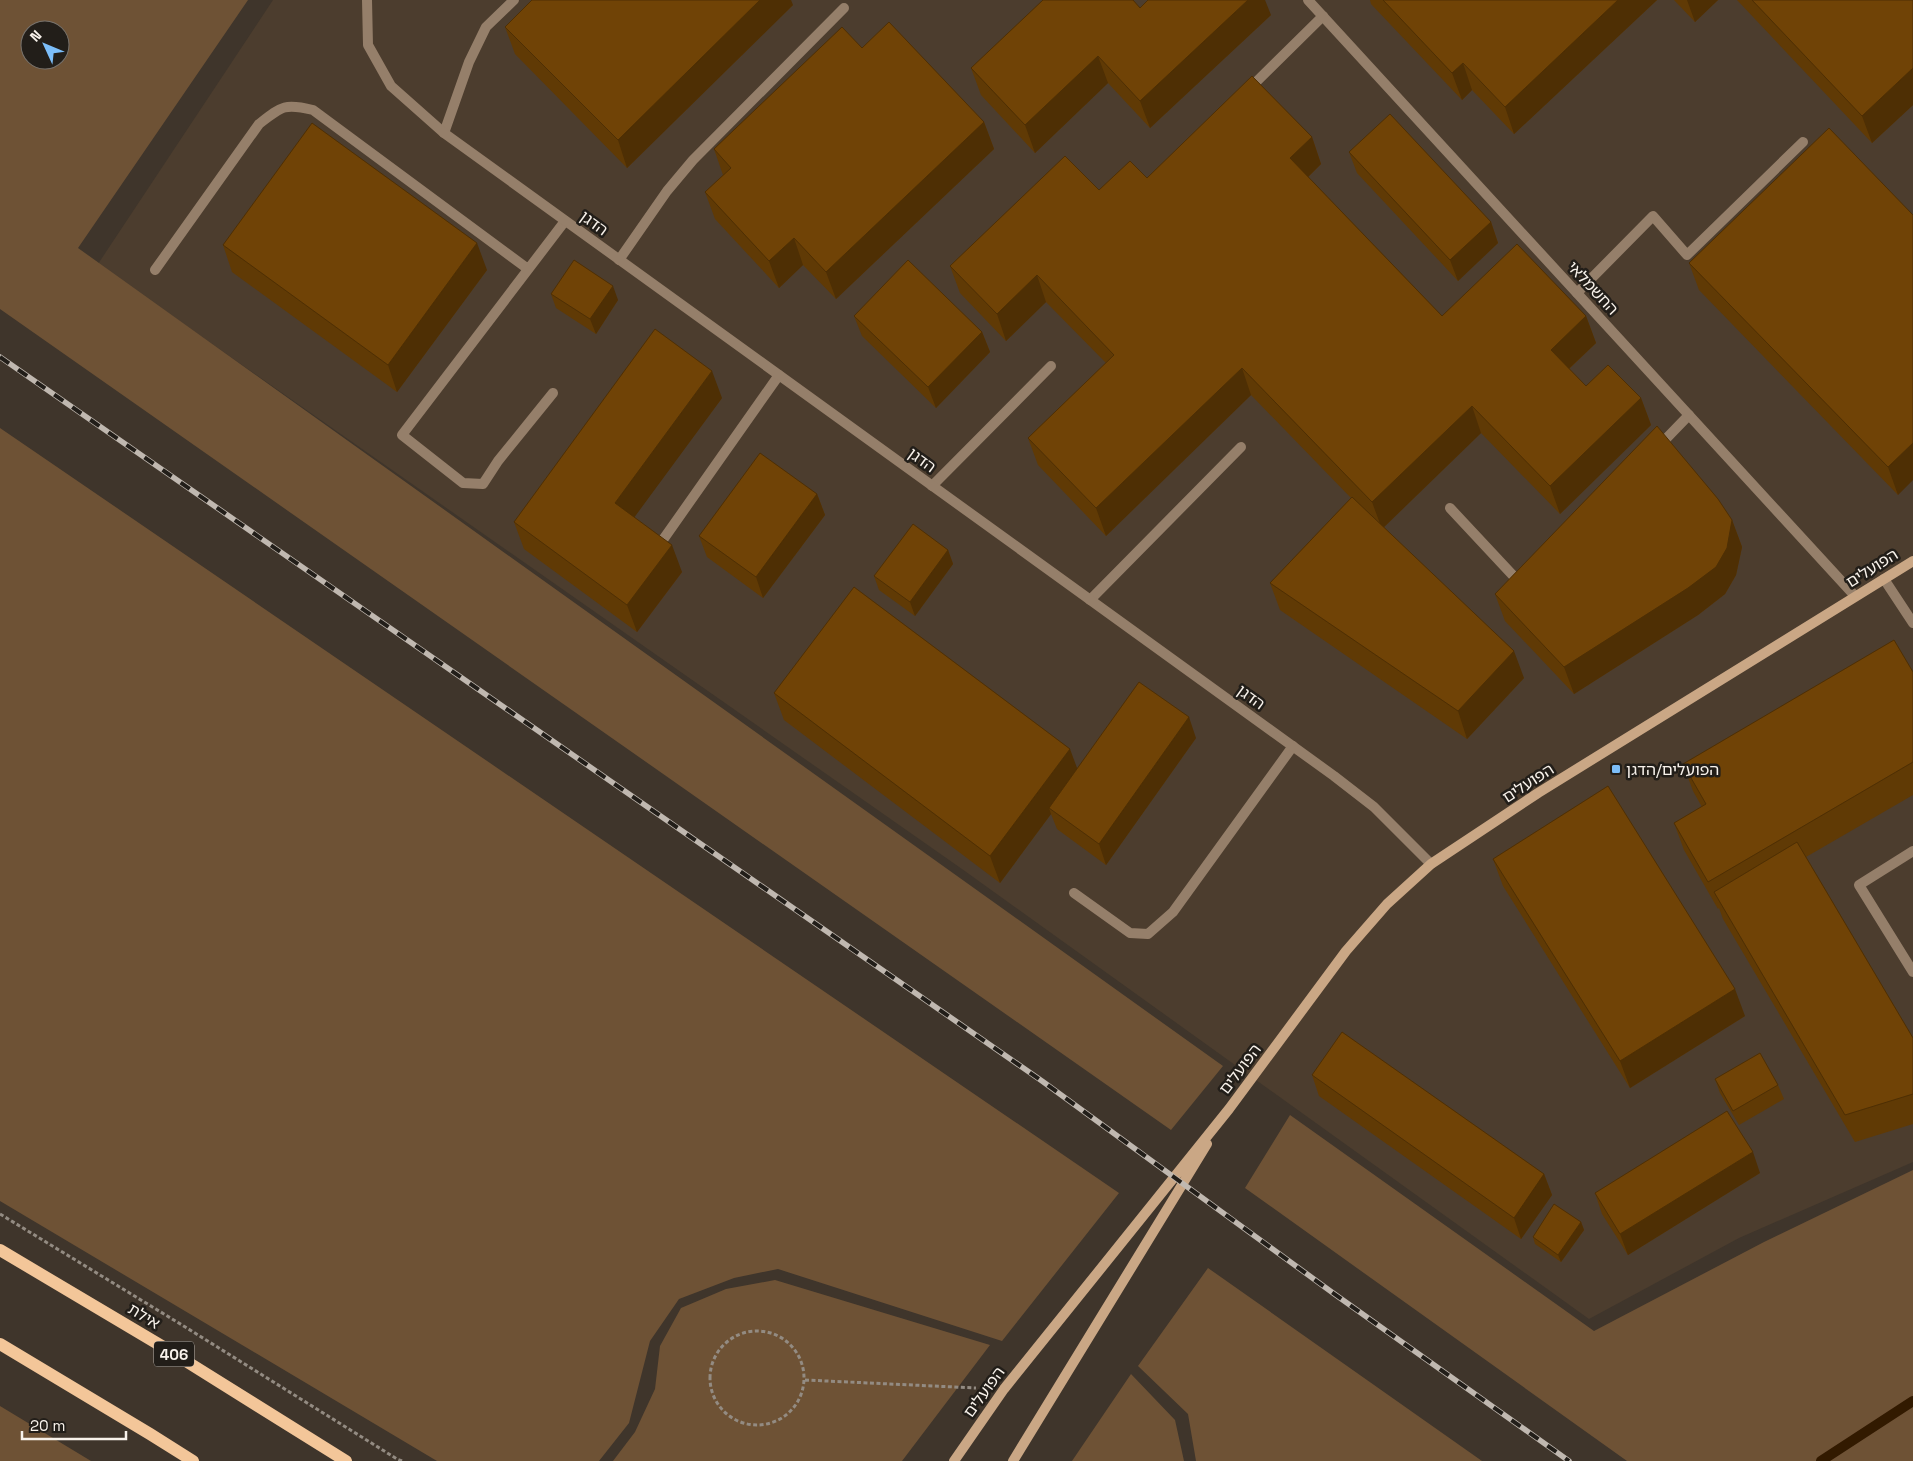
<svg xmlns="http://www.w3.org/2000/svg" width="1913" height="1461" font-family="'Space Grotesk','Noto Sans Hebrew',sans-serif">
	<rect width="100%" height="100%" fill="#3f352b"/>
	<!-- built -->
	<path fill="#4c3d2e" d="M273,0H1913V1162L1739,1238L1589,1319L962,869L98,264Z"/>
	<!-- green -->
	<path fill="#6e5235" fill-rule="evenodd" d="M0,0H248L78,248L1223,1066L1171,1130L0,309ZM30,30H60V60H30Z
		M0,428L1119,1193L1002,1341L778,1269L734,1278L679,1299L650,1341L629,1423L599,1461H437L0,1201Z
		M1290,1115L1594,1331L1764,1242L1913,1170V1461H1627L1245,1188Z
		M1208,1268L1482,1461H1196L1188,1414L1138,1366Z
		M775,1280L990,1345L902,1461H613L635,1432L655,1389L660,1346L681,1308L726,1289Z
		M1131,1374L1175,1420L1184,1461H1072Z
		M0,1406L91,1461H0Z"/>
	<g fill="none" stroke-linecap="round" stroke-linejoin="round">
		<!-- stream -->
		<path stroke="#321a00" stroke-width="10" d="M1821,1461L1913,1401"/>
		<!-- path -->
		<path stroke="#938b82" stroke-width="3" stroke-dasharray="4 2.5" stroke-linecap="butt" d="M0,1214L182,1325L397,1459L402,1461
			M710 1378a47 47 0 1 1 94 0a47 47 0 1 1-94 0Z
			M805,1380L976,1388"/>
		<!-- lane -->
		<path stroke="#957f6a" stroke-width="10" d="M1248,90L1323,16
			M444,133L469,62L486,27L514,0
			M619,260L667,191L693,160L844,8
			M155,270L259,124C282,106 285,103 313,110L528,269
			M1577,293L1653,216L1687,255L1803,142
			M553,393L498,461L483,484L463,483L402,435L565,221
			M1659,446L1689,415
			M932,486L1051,366
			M1450,508L1520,583L1522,581
			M660,544L779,375
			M1884,579L1913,623
			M1090,600L1241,447
			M1913,851L1859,885L1913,972
			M1074,893L1130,933L1148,934L1173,912L1293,746"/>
		<!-- street -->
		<path stroke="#957f6a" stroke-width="10" d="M367,0L368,45L391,86L444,133L1334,776L1374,807L1431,864
			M1308,0L1855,596"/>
		<!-- secondary -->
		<path stroke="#caa785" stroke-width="10" d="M954,1461L1004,1389L1229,1109L1346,951L1387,904L1431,864L1538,793L1913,561
			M1013,1461L1207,1144"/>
		<!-- primary -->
		<path stroke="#f3c699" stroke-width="12" d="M0,1250L165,1348L346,1461
			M0,1344L150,1434L193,1461"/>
		<defs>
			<path id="rail" d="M0,357L1042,1081L1333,1293L1569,1461"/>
		</defs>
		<!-- rail casing -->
		<use href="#rail" stroke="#c0b8b0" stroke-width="5.5"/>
		<!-- rail -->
		<use href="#rail" stroke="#221e19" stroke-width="4" stroke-dasharray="11" stroke-linecap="butt"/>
	</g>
	<!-- wall -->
	<path fill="#603a05" d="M1370,0H1657L1514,134L1472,90L1462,100L1371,4Z
		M1674,0H1718L1695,22Z
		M1737,0H1913V105L1872,143Z
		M793,5L627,168L515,54L505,27Z
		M1140,8L1271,15L1150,128L1108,83L1035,153L981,95L971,68Z
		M862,48L984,122L994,149L836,299L803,265L779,288L715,219L705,192L723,175L714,149Z
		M1312,137L1321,164L1308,177L1442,316H1586L1596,343L1569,369L1586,386L1641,398L1651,425L1560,514L1481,433L1384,527L1524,678L1467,739L1280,610L1270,583L1351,498L1251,395L1106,536L1038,465L1028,438L1106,363L1046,302L1006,341L960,293L950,266L1147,178Z
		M1349,152L1491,222L1498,243L1458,281L1357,173Z
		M1913,215L1898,495L1699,290L1689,263Z
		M223,245L487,270L397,392L232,272Z
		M551,294L618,300L596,334L556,308Z
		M854,316L982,332L990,352L936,408L862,336Z
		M722,398L634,517L682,572L637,632L524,549L514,522Z
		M817,494L825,515L763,598L707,557L699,536Z
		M1732,520L1742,547L1736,575L1725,594L1698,615L1574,694L1505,621L1495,594Z
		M948,550L953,564L915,616L879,590L874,576Z
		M1913,672V795L1806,857L1913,1038V1124L1855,1142L1723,919L1719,908L1718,909L1684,850L1674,823L1702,807L1693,791L1683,764Z
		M774,693L1077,769L1196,738L1106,865L1057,829L1051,814L1000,883L784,720Z
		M1493,859L1745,1016L1630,1088L1503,886Z
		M1312,1075L1544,1174L1552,1195L1521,1239L1319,1096Z
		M1715,1079L1778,1085L1784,1099L1739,1125L1720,1093Z
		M1760,1173L1628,1255L1602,1214L1595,1193Z
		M1581,1222L1584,1230L1561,1262L1535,1244L1533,1237Z"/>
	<!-- shaded-wall -->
	<path fill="#4e2f04" d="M760,0H791L793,5L627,168L618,140Z
		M1248,0H1265L1271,15L1150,128L1140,101Z
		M1618,0H1657L1514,134L1505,107Z
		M1687,0H1718L1695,22Z
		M1098,56L1108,83L1035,153L1025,125Z
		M1463,63L1472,90L1462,100L1452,73Z
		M1913,68V105L1872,143L1862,116Z
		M984,122L994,149L836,299L826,272Z
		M1312,137L1321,164L1300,185L1290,158Z
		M1491,222L1498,243L1458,281L1450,260Z
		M794,238L803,265L779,288L769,261Z
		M477,243L487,270L397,392L388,365Z
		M1037,275L1046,302L1006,341L997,314Z
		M613,286L618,300L596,334L590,319Z
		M1586,316L1596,343L1560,377L1551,350Z
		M982,332L990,352L936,408L928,387Z
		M1242,368L1251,395L1106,536L1096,508Z
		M712,371L722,398L625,530L615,503Z
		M1641,398L1651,425L1560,514L1550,486Z
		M1472,406L1481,433L1382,529L1372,502Z
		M1913,443V480L1898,495L1888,467Z
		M817,494L825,515L763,598L756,577Z
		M1732,520L1742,547L1736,575L1725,594L1698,615L1574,694L1564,667Z
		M672,545L682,572L637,632L627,605Z
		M948,550L953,564L915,616L910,602Z
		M1514,651L1524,678L1467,739L1458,711Z
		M1189,717L1196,738L1106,865L1099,844Z
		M1070,749L1080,776L1049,808L1051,814L1000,883L990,856Z
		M1735,989L1745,1016L1630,1088L1620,1061Z
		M1753,1152L1760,1173L1628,1255L1620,1234Z
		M1544,1174L1552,1195L1521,1239L1514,1218Z
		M1581,1222L1584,1230L1561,1262L1558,1255Z"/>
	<!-- building -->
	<path fill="#704306" stroke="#4e2f04" d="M532,0H760L618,140L505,27Z
		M1043,0H1133L1140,8L1148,0H1248L1140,101L1098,56L1025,125L971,68Z
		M1383,0H1618L1505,107L1463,63L1452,73Z
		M1752,0H1913V68L1862,116Z
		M889,22L984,122L826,272L794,238L769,261L705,192L731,168L714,149L842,27L862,48Z
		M1252,76L1312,137L1290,158L1442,316L1517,244L1586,316L1551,350L1586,386L1608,365L1641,398L1550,486L1472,406L1372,502L1242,368L1096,508L1028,438L1114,355L1037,275L997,314L950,266L1065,156L1099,190L1130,161L1147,178Z
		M1390,114L1491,222L1450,260L1349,152Z
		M312,123L477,243L388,365L223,245Z
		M1829,128L1913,215V443L1888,467L1689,263Z
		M574,260L613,286L590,319L551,294Z
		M908,260L982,332L928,387L854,316Z
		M655,329L712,371L615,503L672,545L627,605L514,522Z
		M1657,426L1718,499L1732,520L1727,548L1716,567L1688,588L1564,667L1495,594Z
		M760,453L817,494L756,577L699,536Z
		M1352,497L1514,651L1458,711L1270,583Z
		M913,524L948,550L910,602L874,576Z
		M854,587L1070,749L990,856L774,693Z
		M1894,640L1913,672V762L1708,882L1674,823L1706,804L1683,764Z
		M1139,682L1189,717L1099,844L1049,808Z
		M1608,786L1735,989L1620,1061L1493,859Z
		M1797,842L1913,1038V1094L1845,1115L1714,892Z
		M1342,1032L1544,1174L1514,1218L1312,1075Z
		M1760,1053L1778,1085L1733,1111L1715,1079Z
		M1727,1111L1753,1152L1620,1234L1595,1193Z
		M1554,1204L1581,1222L1558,1255L1533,1237Z"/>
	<!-- markers -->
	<rect fill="#7cbef9" stroke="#221e19" stroke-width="2" x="1611" y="764" width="10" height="10" rx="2.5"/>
	<g text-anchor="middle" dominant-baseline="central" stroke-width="5" stroke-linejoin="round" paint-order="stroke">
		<!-- shield labels -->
		<rect fill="#221e19" stroke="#b8b2ac" stroke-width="1" x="154" y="1341.5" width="40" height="25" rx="4"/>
		<g font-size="15" font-weight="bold" fill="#f8f2eb">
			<text x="174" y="1354">406</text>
		</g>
		<!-- street labels -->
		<g font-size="16" fill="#f8f2eb" stroke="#221e19">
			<text transform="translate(594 223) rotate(36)">הדגן</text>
			<text transform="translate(1593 288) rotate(47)">החשמלאי</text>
			<text transform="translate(922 460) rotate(36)">הדגן</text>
			<text transform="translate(1872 568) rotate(-32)">הפועלים</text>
			<text transform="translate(1251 697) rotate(36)">הדגן</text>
			<text transform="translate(1528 783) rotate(-33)">הפועלים</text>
			<text transform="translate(1240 1069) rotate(-53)">הפועלים</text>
			<text transform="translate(144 1316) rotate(31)">אילת</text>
			<text transform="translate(984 1392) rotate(-54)">הפועלים</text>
		</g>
		<!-- poi labels -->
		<g font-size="16" fill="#f8f2eb" stroke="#221e19" text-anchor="start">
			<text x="1626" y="769">הפועלים/הדגן</text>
		</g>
	</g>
	<!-- north arrow -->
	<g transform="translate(45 45) rotate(314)"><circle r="24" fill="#221e19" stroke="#78736d"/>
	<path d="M0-4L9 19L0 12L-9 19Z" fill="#7cbef9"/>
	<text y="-8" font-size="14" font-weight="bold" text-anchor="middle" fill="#f8f2eb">N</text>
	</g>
	<!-- scale -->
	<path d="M22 1431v8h104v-8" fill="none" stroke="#f8f2eb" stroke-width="2.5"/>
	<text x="30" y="1431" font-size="15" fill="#f8f2eb" stroke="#221e19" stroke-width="4" paint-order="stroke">20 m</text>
</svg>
